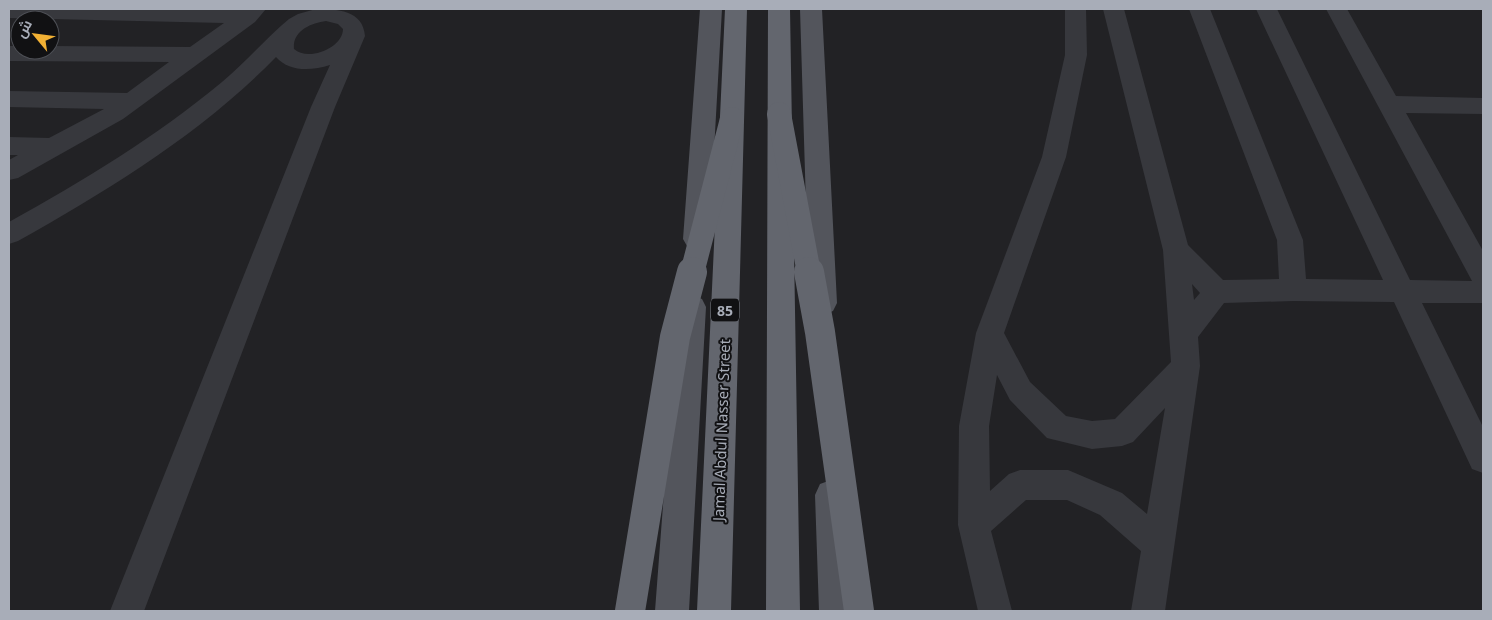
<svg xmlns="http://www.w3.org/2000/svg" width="1492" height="620" font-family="'Noto Sans',Cairo,sans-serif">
	<rect width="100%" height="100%" fill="#161618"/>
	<!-- built -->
	<path fill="#222225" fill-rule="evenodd" d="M9,9H1483V611H9ZM20,20H50V50H20Z"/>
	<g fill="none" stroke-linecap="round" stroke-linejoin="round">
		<!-- minor -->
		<path fill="#37383d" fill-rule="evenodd" d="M9,9L242,10L266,9L255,22L123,119L18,178L9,180V160L18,155H9V137L49,138L104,109L9,107V91L127,93L169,62L9,61V46H20V50H50V46L190,47L224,23L9,18Z
			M316,9C337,9 363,10 365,36L335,107L144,611H110L311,107L330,65C311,71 289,72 276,57C202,133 110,189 18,241L9,244V222C83,181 157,136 222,82C246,62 266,38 289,19L298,14ZM326,21L338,24L343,29C343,48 308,62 294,49C292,31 311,23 326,21Z
			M1065,9H1086L1087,55L1066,157L1004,333L1030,382L1066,416L1092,421L1115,419L1171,362L1163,250L1103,9H1124L1188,245L1223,280L1279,279L1277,240L1189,9H1210L1303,240L1306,279L1383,280L1256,9H1277L1410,280L1472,281L1326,9H1347L1396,96L1483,98V114L1406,113L1483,251V303H1422L1483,427V473L1472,469L1394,302L1293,301L1224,303L1198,337L1200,366L1165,611H1131L1141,551L1100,515L1067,500H1026L991,531L1012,611H978L958,525L959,426L976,333L1042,157L1065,55ZM1192,284L1200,293L1194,300ZM997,375L1010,400L1047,438L1092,449L1122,446L1133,442L1165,408L1147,514L1122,493L1068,470H1020L1009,474L990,491L989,426Z"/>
		<!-- major -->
		<path fill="#53555c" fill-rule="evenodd" d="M700,9H722L709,239L705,246L696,249L687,246L683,239Z
			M800,9H822L837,303L833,311L823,315L813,311L809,303Z
			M692,295L702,299L706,307L689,611H655L678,307L682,299Z
			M831,480L842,484L847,495L853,611H819L815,495L820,484Z"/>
		<!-- highway -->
		<path fill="#63666e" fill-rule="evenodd" d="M725,9H747L731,611H697Z
			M768,9H790L800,611H766Z"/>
		<!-- highway-bridge-far1 -->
		<path stroke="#63666e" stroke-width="24" d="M779,114L809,273
			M692,273L732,119"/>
		<!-- highway-bridge -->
		<path stroke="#63666e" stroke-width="30" d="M809,272L820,332L859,611
			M630,611L675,337L692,272"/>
	</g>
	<g text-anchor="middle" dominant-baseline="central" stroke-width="4" stroke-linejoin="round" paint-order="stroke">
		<!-- shield labels -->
		<rect fill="#111113" stroke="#7b7e86" stroke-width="1" x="711" y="298.5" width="28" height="23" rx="4"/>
		<g font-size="14" font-weight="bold" fill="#a8adb8">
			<text x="725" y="310">85</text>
		</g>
		<!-- street labels -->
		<g font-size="15" fill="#a8adb8" stroke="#111113">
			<text transform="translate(721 430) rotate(-88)">Jamal Abdul Nasser Street</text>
		</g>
	</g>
	<!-- border -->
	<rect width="1492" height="620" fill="none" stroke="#a8adb8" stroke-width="20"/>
	<!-- north arrow -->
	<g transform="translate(35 35) rotate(299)"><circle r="24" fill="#111113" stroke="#4d4f55"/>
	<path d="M0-4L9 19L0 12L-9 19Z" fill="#f2b134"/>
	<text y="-8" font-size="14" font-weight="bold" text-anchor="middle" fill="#a8adb8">ش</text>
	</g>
</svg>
